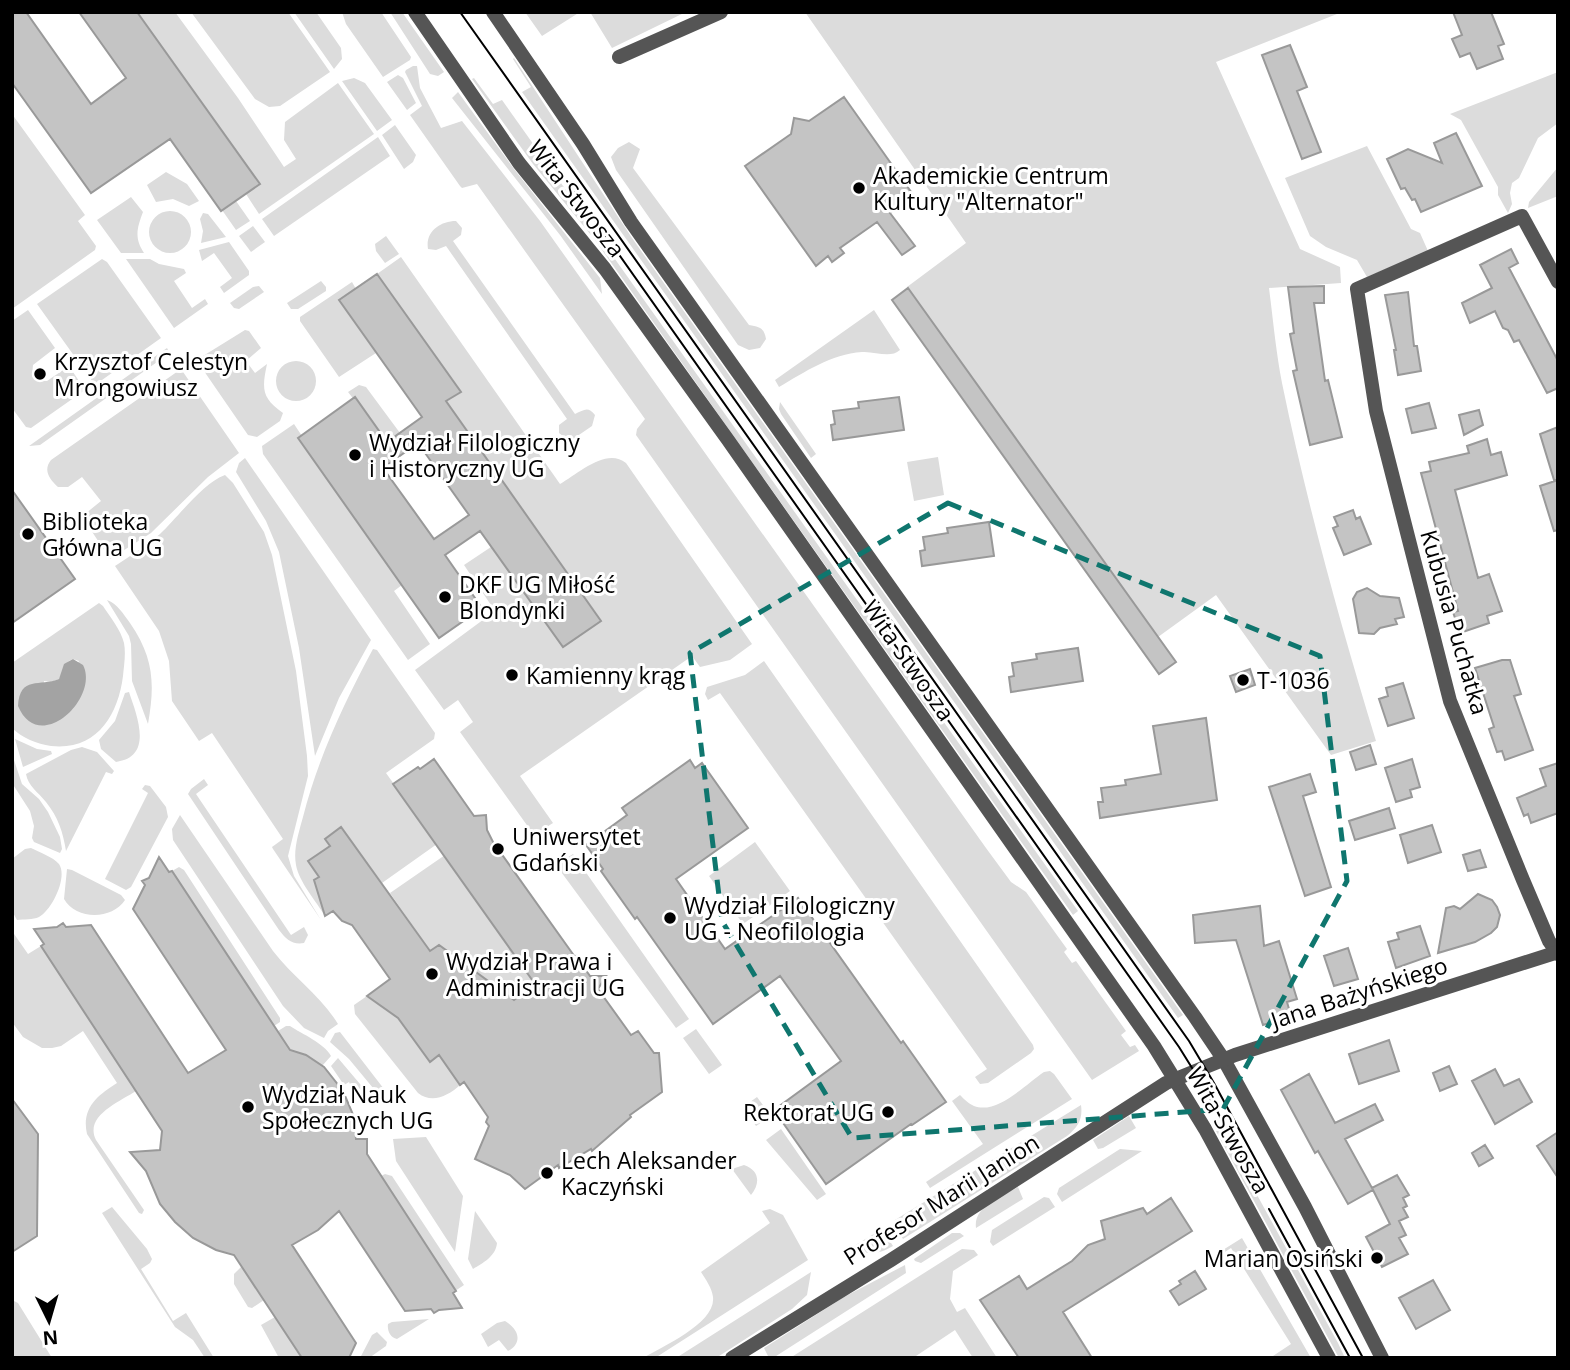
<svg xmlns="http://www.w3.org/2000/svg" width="1570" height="1370" font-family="'Open Sans',sans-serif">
	<rect width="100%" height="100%" fill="#fff"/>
	<!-- green -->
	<path fill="#dcdcdc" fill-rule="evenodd" d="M137,12H175L238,98L284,167L296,159L284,140L285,122L338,83L374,134L259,214L246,194L260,184Z
		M191,12H288L330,72L280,106L269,107L255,99Z
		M294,12H316L341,48L342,59L334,69Z
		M342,12H381L411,57L410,60L383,77L346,24Z
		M390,12H402L444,72L438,76L430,74Z
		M525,12H580L542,36Z
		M590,12H686L612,48Z
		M805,12H1342L1216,62L1300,249L1340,267L1341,283L1269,288C1273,319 1276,352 1282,383C1307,504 1340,623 1376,741L1331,755L1216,595L1158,637L907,287L966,243Z
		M514,58L632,238L1183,1015L1178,1018L522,92L531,87L513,59Z
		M413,66H417L420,88L441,128L462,121L540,221L986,848L1011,882L1026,892L1067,949L1064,952L1072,963L1076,961L1126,1031L1121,1035L1130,1047L1135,1045L1139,1051L1092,1080L636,435L637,429L645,419L477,184L462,188L460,186L410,115L422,106L405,72L406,70Z
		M1558,72V123L1538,138L1519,178L1512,183L1510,193L1512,204L1508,213L1498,195V187L1461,120L1450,114Z
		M398,75L403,78L416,103L407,110L387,82Z
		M354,78L365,83L392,120L377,131L342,81Z
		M474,78L493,104L502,100L1078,911L1073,915L595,240L533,164L472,79Z
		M458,92L514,169L600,278L602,294L560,235L452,98Z
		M12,114L85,215L78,221L96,246L95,250L12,309Z
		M395,125L416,155L413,162L404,169L382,135Z
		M378,137L390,156L274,236L262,219Z
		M629,142L640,149L633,168L749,325C759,327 764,327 766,339L760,348L749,350L738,345L616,170L611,157L618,148Z
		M1367,146L1411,229L1420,233L1428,251L1367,277L1357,260L1326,247L1310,236L1285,178Z
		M1558,167V196L1528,208L1529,202Z
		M166,172L187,184L199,201L189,206L173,199L156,202L147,185Z
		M131,197L143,212C137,228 134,238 144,253H121L97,220Z
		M236,201L250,221L236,230L222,210Z
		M149 232a21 21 0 1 1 42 0a21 21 0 1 1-42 0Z
		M203,213L208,214L226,237L201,243L203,231L200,219Z
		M456,221L462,228L461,235L453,241L575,414C584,410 588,406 595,415L592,426L573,439L568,440L559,433V425L567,419L446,246L436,250L428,249C425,232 440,221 456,221Z
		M253,226L265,242L251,252L239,236Z
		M386,236L399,254L385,263L376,251L375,244Z
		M229,242L249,271V275L224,293L220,287L232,278L214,253L202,261L199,250Z
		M401,257L560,484C578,474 606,447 626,463L752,644L730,660L700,667L692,656L520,776L553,823L534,835L460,732L473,722L458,700L444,710L415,670L495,611L464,565L491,547L563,647L601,620L446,401L461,391L377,274Z
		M102,259L107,262L161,338L95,385L37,304Z
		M126,259H150L159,264L184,269L186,273L174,281L192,308L205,299L208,304L174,328Z
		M321,281L326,287V291L298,309H291L287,303Z
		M352,282L356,289L340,301L376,353L339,377L300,321V317Z
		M259,286L264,292L239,309L234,308L230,303L253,287Z
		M28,310L55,348L33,365L32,376L39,381H47L69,366L85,390L31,428L26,427L12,408V321Z
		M874,310L900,350C890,359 875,351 862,352C831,354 805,372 779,387L775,380Z
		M245,330L249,331L261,348L246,361L255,373L267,364C262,388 261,398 283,413L280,421L257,437L248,435L206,374L201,364L203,356Z
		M167,348L169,352L167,355L40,445L29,446Z
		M276 381a20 20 0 1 1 40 0a20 20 0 1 1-40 0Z
		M181,369L239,453L208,477L151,533L110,559L83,518L85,514L101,501L82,477L68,487H58C49,479 43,470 51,460Z
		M359,385L366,387L400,433L387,442L348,392Z
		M780,402L816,454L811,458L781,414L779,409Z
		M294,424L302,436L298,438L402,585L394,591L430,644L408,660L263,454L262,446Z
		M938,457L944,495L914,501L907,462Z
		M245,458L371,640L339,698L315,756L299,648L279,552L266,521L236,472L239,463Z
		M225,475L233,483L264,532L272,555L296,671L307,756L308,776L288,856L294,876L321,920L273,849L272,847L283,839L212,733L199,741L172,701L169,661L159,631L115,566C130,556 146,546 160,534C178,517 203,483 225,475Z
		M107,600C118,604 123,614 130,623C154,658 155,684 148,724L132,681L131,644L129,636Z
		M99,603L103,606C110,617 121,630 124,643C126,654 124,665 123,676C118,716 96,751 51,746C37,744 22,738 12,728V663ZM73,659L79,661L40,725L44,681L51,682L59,679L69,661Z
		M373,649L377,650L435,733L434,739L386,773L437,844L382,883L341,827L325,839L330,846L309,861L319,877L314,880L325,916C316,901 299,882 296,865C293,849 299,832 303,817C318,758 344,703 373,649Z
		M764,661L1033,1045L1034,1049L1031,1053L988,1083L980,1084L975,1077L987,1069L720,693L708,700L705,694L707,687L745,675Z
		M129,692C137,716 154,757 116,762L101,749L99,740L115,721L125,693Z
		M15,739L37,749L51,751L52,754L23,767Z
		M82,747L97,752L114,771L112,774L106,772L66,851C63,832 58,817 46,802C38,792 28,786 26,774L71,750Z
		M12,754L22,784L39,799L48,812L60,837L62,849L60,853L34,842L32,838L34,826L30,811L12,783Z
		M204,779L208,785L196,794L291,935L304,927L308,935L304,943C292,945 286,939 279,930L188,794L191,789Z
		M145,785L150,786L166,807L168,817L131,887L126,890L105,879L148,793L142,789Z
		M180,815L273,951C293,977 321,996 338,1024L328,1031L324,1038L304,1028L283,1006L173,840L172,829Z
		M755,842L790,891L743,924L709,876Z
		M31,848C39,852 53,857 59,864C68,877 52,910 39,917C33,920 24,919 17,920L12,911V859L25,849Z
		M573,854L689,1019L676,1028L556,865Z
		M445,855L536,983L510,1003L507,995L439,945L430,951L390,893Z
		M179,867L184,870L280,1018V1022L274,1026L172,871Z
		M67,869L72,870L121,895L125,900C112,920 76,920 64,899Z
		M12,931L28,954L41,946L136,1091C119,1102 84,1116 96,1140L144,1210L142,1214L139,1213L87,1134C81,1108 98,1095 117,1083L83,1031L61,1046L52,1048H42L23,1037L12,1022Z
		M367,996L398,1018L430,1062L442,1053L449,1069L460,1085C448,1096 432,1104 418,1093L355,1014L354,1005Z
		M286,1026H290C302,1034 324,1043 331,1056L322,1066L306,1055L273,1045L281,1037L278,1031Z
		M696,1029L722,1065L709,1074L683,1038Z
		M340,1032L384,1089L385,1093L378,1094L349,1059L330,1042L335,1033Z
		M338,1058L371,1097L359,1102L349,1082L344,1085L331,1066Z
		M1050,1071L1054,1074L1072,1099L930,1188L926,1182L983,1144L952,1101L960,1095C964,1099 969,1104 974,1106C997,1115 1026,1084 1044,1072Z
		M757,1097L771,1116L756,1126L743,1107Z
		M1081,1105C1083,1119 1078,1127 1067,1136L903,1239L894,1224L895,1220Z
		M1129,1116L1136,1128L1103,1148L1098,1149L1093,1140Z
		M781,1129L826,1194L817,1200L766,1140Z
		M1221,1129L1338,1343L1345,1358H1339L1216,1131Z
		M426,1137L463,1196L455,1252L396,1161L393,1139Z
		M1120,1149L1142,1151L1062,1202L1057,1194L1059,1188Z
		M744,1165C759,1170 761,1183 751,1195L732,1169Z
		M385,1174L392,1176L464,1285L455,1291L381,1176Z
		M1018,1187L1023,1199L976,1228C973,1206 1002,1197 1018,1187Z
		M1044,1197L1049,1198L1055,1207L993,1246L990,1242L992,1230Z
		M112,1207L147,1249L152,1259L150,1263L141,1269L173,1321L186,1313L214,1358H205L193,1340L175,1327L102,1213Z
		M770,1209L783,1215L808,1260L655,1358H643C663,1346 716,1323 713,1297C712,1288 706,1280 701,1272L770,1223L762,1211Z
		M475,1211L497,1243C496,1256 483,1263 473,1269L468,1259Z
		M877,1232H884L893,1246C879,1254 867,1257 854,1246Z
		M952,1233H960L964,1236L921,1263L915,1261L914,1259Z
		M1242,1238L1311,1358H1270L1291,1344L1231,1248L1211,1261L1210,1258Z
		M962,1249L974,1250L978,1255L953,1271L950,1299L957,1312L965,1308L997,1358H973L955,1330L913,1358H790Z
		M905,1265L906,1273L773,1358H769L764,1348L844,1297Z
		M242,1266L264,1300L252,1308L248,1307L234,1284V1274Z
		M811,1272L807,1295L792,1309L716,1358H676Z
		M12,1300L18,1303L52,1358H12Z
		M275,1317L302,1358H279L261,1325Z
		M429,1319L397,1339C390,1338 387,1330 388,1324L392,1322Z
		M505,1321C519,1329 523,1343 508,1351L499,1340L488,1347L481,1334L497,1323Z
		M377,1332L387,1342L386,1346L369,1358H360L372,1335Z"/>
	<!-- water -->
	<path fill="#a3a3a3" d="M73,659L83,665C100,698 39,756 18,706C20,675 40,687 59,679L64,664Z"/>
	<!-- building -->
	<path fill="#c4c4c4" stroke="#999" stroke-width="2" fill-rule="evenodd" d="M12,12H26L91,104L126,78L79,12H137L260,184L221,211L170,139L91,193L12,83Z
		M1453,12H1491L1504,44L1498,46L1503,59L1477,69L1470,53L1460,57L1452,39L1462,35Z
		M1290,45L1307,87L1297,91L1321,152L1302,159L1262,55Z
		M844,97L914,196L890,213L915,246L902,255L877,222L840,248L844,253L832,262L828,256L816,266L745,166L791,134L794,118L809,121Z
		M1456,133L1482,186L1421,212L1415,199L1412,200L1405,188L1401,189L1387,159L1408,149L1442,163L1434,143Z
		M1511,249L1518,263L1509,268L1558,361V388L1547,393L1519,340L1514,342L1508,330L1503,328L1495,311L1470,323L1462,303L1492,288L1480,265Z
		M377,274L461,392L446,401L601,621L563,647L480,531L445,555L482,608L439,638L298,438L355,397L387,442L422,417L339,300ZM418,443L469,515L434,539L383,468Z
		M1324,286V303H1314L1325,381L1328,380L1342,437L1310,445L1293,371L1297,370L1290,334L1294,333L1288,287Z
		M908,288L1176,662L1159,674L892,300Z
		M1408,292L1414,346H1417L1421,371L1398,375L1394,350H1396L1385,295Z
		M899,397L904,430L833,440L831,425L835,424L833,411L859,408L858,402Z
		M1429,403L1436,428L1412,433L1406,409Z
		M1479,410L1483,425L1464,435L1459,415Z
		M1558,427V530L1554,531L1540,486L1558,480H1554L1540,434Z
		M1487,439L1491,455L1501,452L1507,475L1455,490L1478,578L1489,574L1502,611L1487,616L1489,623L1460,633L1453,612L1458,611L1421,473L1431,471L1429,462L1469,453L1467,446Z
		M12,490L75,579L12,623Z
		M1353,510L1356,519L1360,517L1371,544L1344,555L1333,528L1338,526L1334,517Z
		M989,522L994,556L922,566L920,551L925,550L923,537L948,533L947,528Z
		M1367,588L1380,596L1399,598L1404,617L1395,619L1397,624L1380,628L1374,634L1359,633L1353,599L1357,592Z
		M1078,648L1083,681L1011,692L1009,677L1014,676L1012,663L1037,659L1036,654Z
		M1502,660H1510L1521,694L1514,696L1533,750L1505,760L1502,751L1497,752L1489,729L1494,727L1475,668Z
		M1250,669L1255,685L1236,692L1230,676Z
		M1403,683L1414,718L1388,726L1379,699L1388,696L1386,688Z
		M1206,718L1217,800L1100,818L1098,802H1103L1101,788L1126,785L1125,780L1161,774L1153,726Z
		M1370,745L1376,764L1356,770L1350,752Z
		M434,759L474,816L486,815L487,830L493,842L575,957L576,956L590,976H606L598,989L631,1035L638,1031L654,1053H659L662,1092L630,1115L631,1117L592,1151L591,1149L559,1168L558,1165L525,1189L510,1175L475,1159L489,1126L486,1122L488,1117L464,1082L460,1085L439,1055L430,1062L398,1018L367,996L390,979L352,925L342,921L333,911L325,916L314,880L319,877L308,861L330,846L325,839L341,827L430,951L439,945L514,1000L535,984L393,784L418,767L420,769Z
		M1412,759L1420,787L1410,790L1412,797L1396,802L1385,768Z
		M690,760L695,768L702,763L748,828L676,879L725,949L798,898L901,1043L903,1041L946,1102L912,1125L911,1124L826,1184L774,1110L841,1061L780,976L713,1024L637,917L635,919L601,871L603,869L586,845L627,815L622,808Z
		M1558,763V813L1531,823L1528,814L1524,816L1517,798L1546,786L1540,769Z
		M1310,774L1316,792L1303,796L1331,887L1305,896L1269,787Z
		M1389,808L1395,828L1355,840L1349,821Z
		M1432,825L1441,852L1408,863L1400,835Z
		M1480,850L1486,867L1468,871L1463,855Z
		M159,857L169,872L172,871L290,1050L306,1055L324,1067L343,1091L354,1117L356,1139H367V1154L456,1291L453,1293L462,1308L439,1310L434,1313L431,1309L405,1311L339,1211L318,1230L292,1245L356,1343L349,1358H302L234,1255L216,1250L193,1238L175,1222L160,1204L146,1171L130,1152L160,1150L162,1131L41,946L44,944L34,929L57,927L63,923L66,927L91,925L188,1073L226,1050L133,909L145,885L142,881L149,878Z
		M1478,894L1492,900L1497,907L1500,915L1497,927L1491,933L1475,942L1438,953L1446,908L1454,906L1460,909Z
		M1260,906L1264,946L1279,941L1297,999L1287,1002L1291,1016L1263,1025L1236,940L1195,943L1193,915Z
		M1420,926L1430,956L1396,968L1388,942L1399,939L1397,933Z
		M1348,948L1358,979L1334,986L1324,956Z
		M1389,1040L1399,1071L1359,1084L1349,1054Z
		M1449,1066L1457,1084L1440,1091L1433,1073Z
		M1495,1069L1504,1086L1519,1079L1532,1102L1495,1124L1472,1081Z
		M1309,1074L1335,1123L1375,1104L1383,1120L1345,1139L1372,1188L1397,1175L1409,1195L1403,1198L1407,1206L1403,1208L1408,1217L1399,1221L1406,1235L1399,1238L1408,1254L1382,1267L1366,1237L1390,1224L1373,1190L1348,1204L1318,1151L1315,1153L1281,1090Z
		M12,1099L38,1134L37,1236L12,1252Z
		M1558,1132V1178L1537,1146Z
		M1485,1145L1493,1158L1479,1166L1472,1153Z
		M1171,1198L1192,1231L1063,1312L1092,1358H1019L980,1300L1019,1276L1027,1289L1072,1261L1088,1245L1105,1239L1101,1221L1143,1208L1147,1214Z
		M1195,1271L1206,1289L1179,1305L1170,1291L1181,1284L1179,1281Z
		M1433,1280L1450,1310L1416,1329L1399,1298Z"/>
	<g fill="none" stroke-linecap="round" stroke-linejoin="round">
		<!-- minor -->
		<path stroke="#555" stroke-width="14" d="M619,57L721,12
			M1558,282L1522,216L1357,289L1376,411L1450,701L1523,880L1549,941L1558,954
			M1224,1060L1305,1207L1382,1358
			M1175,1080L1205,1129L1329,1358"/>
		<!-- tertiary -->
		<path stroke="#555" stroke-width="14" d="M415,12L519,163L605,269L728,440L1154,1046L1175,1080
			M493,12L583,144L631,222L1195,1017L1224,1060
			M732,1358L891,1260L1166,1083L1235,1055L1558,952"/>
		<!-- tram -->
		<path stroke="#000" stroke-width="2" d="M460,12L1189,1041L1214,1083L1363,1358
			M567,181L1179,1047L1207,1092L1246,1166
			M1269,1209L1350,1358"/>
	</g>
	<!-- marked area -->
	<path fill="none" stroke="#0f766e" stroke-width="5" stroke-dasharray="14 9" stroke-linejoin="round" d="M948,503L1320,656L1347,881L1223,1109L852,1138L722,921L690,653Z"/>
	<!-- markers -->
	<g fill="#000" stroke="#fff" stroke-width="2.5">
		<circle cx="859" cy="188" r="7"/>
		<circle cx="40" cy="374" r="7"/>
		<circle cx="355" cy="455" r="7"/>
		<circle cx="28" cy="534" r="7"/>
		<circle cx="445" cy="597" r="7"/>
		<circle cx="512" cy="675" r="7"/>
		<circle cx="1243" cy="680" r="7"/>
		<circle cx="498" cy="849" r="7"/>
		<circle cx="670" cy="918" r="7"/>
		<circle cx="432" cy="974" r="7"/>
		<circle cx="248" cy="1107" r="7"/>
		<circle cx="888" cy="1112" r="7"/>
		<circle cx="547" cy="1173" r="7"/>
		<circle cx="1377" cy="1258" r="7"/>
	</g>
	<g text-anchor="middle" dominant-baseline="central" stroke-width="6" stroke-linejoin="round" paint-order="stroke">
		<!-- poi labels -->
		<g font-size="23" fill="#000" stroke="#fff" text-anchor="start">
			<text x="873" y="175">Akademickie Centrum<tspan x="873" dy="26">Kultury "Alternator"</tspan></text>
			<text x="54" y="361">Krzysztof Celestyn<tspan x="54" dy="26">Mrongowiusz</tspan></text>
			<text x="369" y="442">Wydział Filologiczny<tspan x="369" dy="26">i Historyczny UG</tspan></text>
			<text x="42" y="521">Biblioteka<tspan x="42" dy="26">Główna UG</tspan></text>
			<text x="459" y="584">DKF UG Miłość<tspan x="459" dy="26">Blondynki</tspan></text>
			<text x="526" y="675">Kamienny krąg</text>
			<text x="1257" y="680">T-1036</text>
			<text x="512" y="836">Uniwersytet<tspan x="512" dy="26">Gdański</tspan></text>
			<text x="684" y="905">Wydział Filologiczny<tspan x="684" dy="26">UG - Neofilologia</tspan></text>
			<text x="446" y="961">Wydział Prawa i<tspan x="446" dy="26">Administracji UG</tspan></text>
			<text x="262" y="1094">Wydział Nauk<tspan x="262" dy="26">Społecznych UG</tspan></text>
			<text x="874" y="1112" text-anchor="end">Rektorat UG</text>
			<text x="561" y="1160">Lech Aleksander<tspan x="561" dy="26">Kaczyński</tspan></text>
			<text x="1363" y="1258" text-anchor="end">Marian Osiński</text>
		</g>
		<!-- street labels -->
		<g font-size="23" fill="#000" stroke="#fff">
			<text transform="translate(577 198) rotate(52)">Wita Stwosza</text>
			<text transform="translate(1455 622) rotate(74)">Kubusia Puchatka</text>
			<text transform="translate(909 660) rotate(55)">Wita Stwosza</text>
			<text transform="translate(1359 992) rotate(-18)">Jana Bażyńskiego</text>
			<text transform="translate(1229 1130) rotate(60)">Wita Stwosza</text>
			<text transform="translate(941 1199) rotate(-32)">Profesor Marii Janion</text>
		</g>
	</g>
	<!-- border -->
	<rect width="1570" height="1370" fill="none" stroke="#000000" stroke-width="28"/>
	<!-- north arrow -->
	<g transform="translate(49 1321) rotate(175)" stroke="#ffffff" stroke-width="5" paint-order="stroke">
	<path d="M0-5L12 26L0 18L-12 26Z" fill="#000000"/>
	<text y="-10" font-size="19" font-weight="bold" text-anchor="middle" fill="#000000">N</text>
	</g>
</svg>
